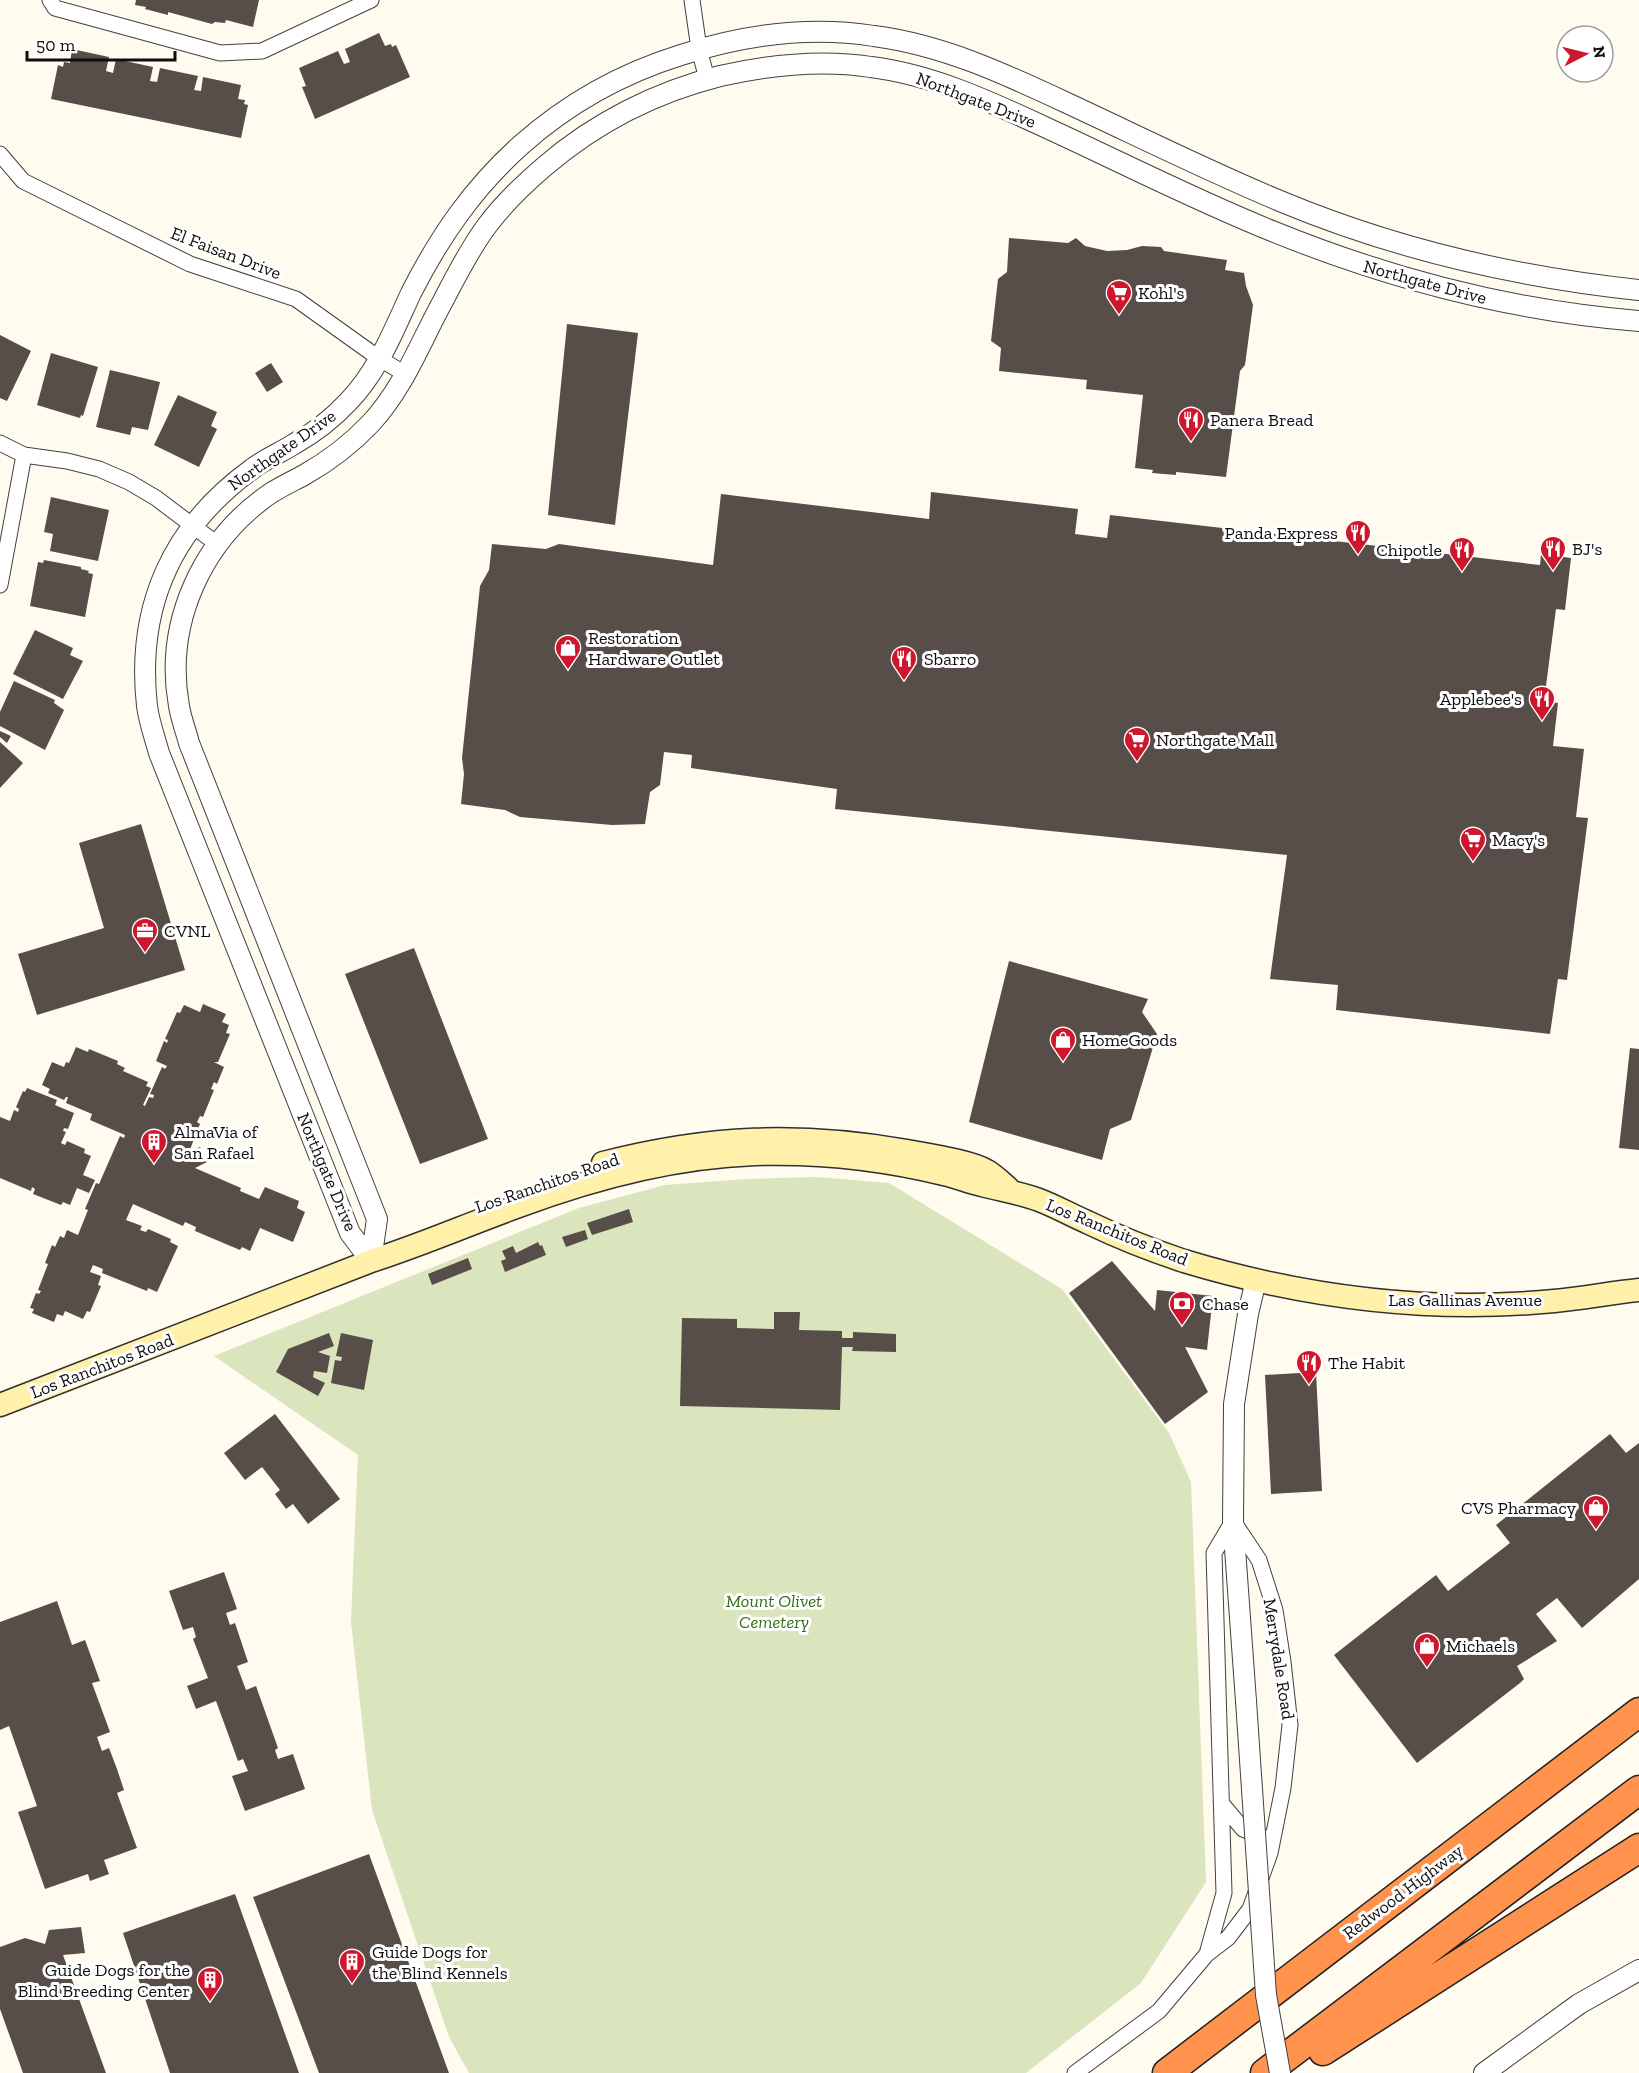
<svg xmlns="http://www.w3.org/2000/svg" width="1639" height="2073" font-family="'Zilla Slab',serif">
	<rect width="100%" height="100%" fill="#fffbef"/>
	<!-- cemetery -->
	<path fill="#dae4bd" d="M817,1177L889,1183L1062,1289L1169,1433L1191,1482L1206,1882L1141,1983L1026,2073H469L449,2037L372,1810L351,1622L358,1455L214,1356L579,1208L665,1185L746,1179Z"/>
	<!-- building -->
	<path fill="#584e49" d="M136,0H259L253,27L226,20L225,23L215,22L212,24L168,12V15L145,9L146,7L135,5Z
		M379,33L385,46L391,44L392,47L396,45L410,77L315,119L302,87L306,86L299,68L338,51L344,64L350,62L345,49Z
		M72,49L109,57L106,71L113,73L116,59L153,67L150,81L157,82L160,68L198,76L194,90L201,91L203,77L241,85L238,99L245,100L244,104L248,105L241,138L51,99L58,65L63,67L64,62L70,63Z
		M1009,238L1068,243L1076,238L1085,246L1107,251L1127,250L1142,246L1161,247L1164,251L1227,260L1225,270L1244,273L1246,286L1253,305L1245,365L1240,371L1226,477L1176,472V475L1152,473L1153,470L1135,468L1143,395L1086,389L1087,380L999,371L1001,348L991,341L998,279L1007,272Z
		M567,324L638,333L615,525L548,515Z
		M0,335L31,351L7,401L0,398Z
		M51,353L98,367L83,416L81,415L80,418L37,405Z
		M271,363L283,382L267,392L255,373Z
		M110,370L160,382L148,430L132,427L130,435L96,427Z
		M178,395L217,412L211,426L217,429L199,467L154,445Z
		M931,492L1078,509L1075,534L1107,538L1110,515L1540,565L1541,554L1571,558L1565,610L1556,609L1544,701L1558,703L1553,746L1584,749L1576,817L1588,818L1567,980L1558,979L1550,1034L1336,1010L1338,985L1270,979L1287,855L835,809L837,789L691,768L692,755L664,752L660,785L650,792L645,824L612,825L520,817L505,810L461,804L464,774L462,758L480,586L489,570L492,544L546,549L559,544L713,565L721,494L929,519Z
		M51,497L109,510L98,561L50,551L53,534L44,532Z
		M44,560L81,567V569L89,571L88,573L93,574L85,617L30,606L38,562L43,563Z
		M35,630L73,648L70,655L83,661L63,699L13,674Z
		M14,681L55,700L54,703L64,710L45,750L0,726V712Z
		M0,731L11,736L7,743L0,737Z
		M0,742L23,763L0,788Z
		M141,824L185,970L37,1015L18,954L104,928L79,843Z
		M414,948L488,1139L420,1164L345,974Z
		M1009,961L1148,999L1142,1012L1157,1034L1131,1120L1110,1129L1102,1160L969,1122Z
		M203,1004L226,1014L222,1022L229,1025L226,1033L230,1034L218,1062H214L224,1067L217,1084L214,1082L211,1089L214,1090L203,1117L200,1116L197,1122L200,1124L189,1152L200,1147L207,1162L195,1168L241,1188L240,1191L259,1199L265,1187L299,1201L297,1208L305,1212L293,1242L260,1228L250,1251L242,1247L240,1250L195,1231L196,1227L185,1222L183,1226L133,1204L126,1220L142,1226L140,1230L146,1232L148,1229L171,1239L170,1242L178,1246L157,1292L148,1288L147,1291L102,1273L103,1269L93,1265L90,1272L101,1276L98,1285L101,1286L90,1312L87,1311L83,1319L65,1311L63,1316L57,1314L54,1322L32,1313L34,1309L30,1308L36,1293L39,1294L41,1291L38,1290L48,1264L45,1263L52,1245L55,1247L60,1236L64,1238L67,1230L78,1235L88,1210L85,1209L96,1183L99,1184L120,1136L124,1138L125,1135L90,1120L92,1114L66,1103L68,1097H66L64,1100L48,1093L50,1089L42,1085L52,1062L64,1067L66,1062L69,1063L76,1047L88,1052L89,1049L118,1061L117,1064L125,1068L123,1071L148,1082L146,1086L151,1088L143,1105L145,1106L149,1097L153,1098L154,1095L150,1094L162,1067L165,1069L167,1066L156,1061L164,1041L167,1043L168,1040L165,1039L177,1012L180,1013L184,1005L200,1012Z
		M1630,1048L1639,1049V1150L1619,1148Z
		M27,1088L57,1100L55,1105L74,1113L68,1129L64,1128L63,1131L66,1132L61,1143L65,1145L67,1141L85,1149L84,1153L91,1156L83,1175L95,1180L89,1193L77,1188L70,1205L63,1202L61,1205L33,1194L35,1189L32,1187L31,1191L0,1178V1117L10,1121L14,1110L18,1112L19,1109L16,1107L23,1091L25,1092Z
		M629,1209L633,1222L592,1235L587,1223Z
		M585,1230L588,1239L566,1247L562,1237Z
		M538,1242L540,1246L542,1245L546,1255L505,1272L501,1261L506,1259L502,1251L513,1246L516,1253Z
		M468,1258L472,1269L432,1285L428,1274Z
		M1112,1261L1155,1311L1157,1290L1213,1296L1207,1350L1185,1347L1208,1392L1165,1424L1069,1293Z
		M774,1312H800L799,1330L842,1331V1338H853V1332L896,1334V1352L852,1351L853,1347H842L840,1410L680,1406L682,1318L737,1319V1328L774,1329Z
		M329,1333L334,1346L318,1352L330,1356L327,1373L314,1371L313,1377L325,1383L318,1396L276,1372L288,1349Z
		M341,1333L373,1340L364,1390L331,1383L335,1360L341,1361L342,1357L336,1356Z
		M1316,1372L1322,1491L1271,1494L1265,1375Z
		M275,1414L340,1499L308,1524L293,1504L286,1509L275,1494L280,1490L262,1467L245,1480L224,1453Z
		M1610,1434L1626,1453L1639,1443V1579L1582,1628L1557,1598L1536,1614L1557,1641L1517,1666L1524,1679L1520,1683L1417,1763L1334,1655L1436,1575L1448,1591L1510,1543L1496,1525Z
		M224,1572L237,1609L226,1613L230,1625L235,1623L248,1662L237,1666L246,1690L256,1686L278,1748L275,1750L278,1759L293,1754L305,1789L245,1811L232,1776L248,1771L243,1759L238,1761L216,1701L196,1709L187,1686L208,1678L193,1639L196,1637L193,1627L183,1630L169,1591Z
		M57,1601L72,1645L85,1640L100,1681L92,1683L110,1732L97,1737L102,1751L109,1748L117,1769L124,1790L117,1793L137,1848L104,1860L109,1874L90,1881L88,1874L45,1889L18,1812L37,1806L9,1726L0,1730V1622Z
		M369,1854L449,2073H319L253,1897Z
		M235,1894L299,2073H170L123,1933Z
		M81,1927L85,1953L63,1955L106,2073H23L0,2009V1947L25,1938L45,1944L49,1930Z"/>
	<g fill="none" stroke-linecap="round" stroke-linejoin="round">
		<defs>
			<path id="minor" d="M50,0L55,8L220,53L262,51L371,0
				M692,0L699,49L707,79
				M0,154L23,181L190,264L296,299L380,359L407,375
				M0,443L24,455L67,461L99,469L129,482L156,498L217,544
				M0,585L24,455
				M1222,1804L1243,1829L1263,1837
				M1075,2073L1159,2011L1207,1954L1228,1938L1250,1909L1270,1853L1283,1788L1290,1725L1283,1662L1275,1610L1259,1560L1233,1521L1214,1553L1224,1893L1207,1954"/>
			<path id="tertiary" d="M371,1261L350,1233L159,753C155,738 149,722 147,706C136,607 172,527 252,469C265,459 280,453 294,444C314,433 332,419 348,402C378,371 393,332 411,293C440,236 473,188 521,145C567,104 623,73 681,55C743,35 810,26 874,36C943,45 1005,74 1067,103C1138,136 1208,171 1280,201C1395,249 1515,277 1639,290
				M371,1261L377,1219L189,743C186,731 181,719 179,706C164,623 202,540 271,493C282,486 293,481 304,475C329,461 352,443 371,423C404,387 420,343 443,301C456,276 469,250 486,227C502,205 524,184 545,166C595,123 656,92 720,76C769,65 820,59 871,67C934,75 991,102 1049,129C1123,163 1197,201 1272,231C1390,279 1513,311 1639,321
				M1246,1701L1233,1521L1234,1404L1248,1314L1256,1280
				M1484,2073L1579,2004L1639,1970"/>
			<path id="secondary" d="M603,1163C709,1136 798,1132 907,1151C927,1155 970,1161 987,1171C994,1175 1001,1182 1008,1188
				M0,1405L371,1261C421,1245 469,1224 519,1206C594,1178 674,1157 755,1154C817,1152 883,1159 944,1174C957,1177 969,1182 982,1185C1001,1190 1020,1193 1039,1200C1055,1206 1071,1215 1087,1222C1118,1237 1151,1250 1184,1261C1303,1297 1430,1313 1554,1301C1583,1298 1611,1293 1639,1290"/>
			<path id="motorway" d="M1323,2051L1639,1848
				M1167,2073L1639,1712
				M1265,2073L1639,1790"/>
		</defs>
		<!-- minor casing -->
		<use href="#minor" stroke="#414141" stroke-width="17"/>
		<!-- tertiary casing -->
		<use href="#tertiary" stroke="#414141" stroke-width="22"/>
		<!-- secondary casing -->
		<use href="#secondary" stroke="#303030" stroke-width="25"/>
		<!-- motorway casing -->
		<use href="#motorway" stroke="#1f1f1f" stroke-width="31"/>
		<!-- minor -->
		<use href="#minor" stroke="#fff" stroke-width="15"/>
		<!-- tertiary -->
		<use href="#tertiary" stroke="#fff" stroke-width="20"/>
		<!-- secondary -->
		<use href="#secondary" stroke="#fff0aa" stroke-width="22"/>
		<!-- motorway -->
		<use href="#motorway" stroke="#ff924d" stroke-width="28"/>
		<defs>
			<path id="tertiary-bridge" d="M1246,1701L1266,1995L1280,2073"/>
		</defs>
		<!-- tertiary-bridge casing -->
		<use href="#tertiary-bridge" stroke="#414141" stroke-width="22" stroke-linecap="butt"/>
		<!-- tertiary-bridge -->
		<use href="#tertiary-bridge" stroke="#fff" stroke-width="20"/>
	</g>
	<!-- icons -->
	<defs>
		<symbol id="supermarket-pin" viewBox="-11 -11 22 30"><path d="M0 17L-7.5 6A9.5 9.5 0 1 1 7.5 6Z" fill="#ce162c" stroke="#fff"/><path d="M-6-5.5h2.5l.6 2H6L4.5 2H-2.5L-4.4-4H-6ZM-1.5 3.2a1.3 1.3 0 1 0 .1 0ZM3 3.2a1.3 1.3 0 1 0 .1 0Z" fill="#fff"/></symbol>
		<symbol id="restaurant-pin" viewBox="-11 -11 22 30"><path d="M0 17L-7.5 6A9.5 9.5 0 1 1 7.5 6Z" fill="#ce162c" stroke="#fff"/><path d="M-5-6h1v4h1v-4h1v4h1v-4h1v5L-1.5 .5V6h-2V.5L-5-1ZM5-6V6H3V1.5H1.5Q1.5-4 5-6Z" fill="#fff"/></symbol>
		<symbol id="shop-pin" viewBox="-11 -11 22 30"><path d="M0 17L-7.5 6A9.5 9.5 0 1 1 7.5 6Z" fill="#ce162c" stroke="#fff"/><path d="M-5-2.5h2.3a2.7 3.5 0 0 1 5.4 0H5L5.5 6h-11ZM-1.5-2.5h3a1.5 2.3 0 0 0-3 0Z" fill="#fff"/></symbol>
		<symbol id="office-pin" viewBox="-11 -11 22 30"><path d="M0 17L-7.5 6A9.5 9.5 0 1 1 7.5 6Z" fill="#ce162c" stroke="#fff"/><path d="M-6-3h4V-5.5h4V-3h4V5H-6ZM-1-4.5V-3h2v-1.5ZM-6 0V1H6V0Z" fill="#fff"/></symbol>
		<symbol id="building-pin" viewBox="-11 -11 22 30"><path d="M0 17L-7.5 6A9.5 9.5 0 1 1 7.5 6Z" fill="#ce162c" stroke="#fff"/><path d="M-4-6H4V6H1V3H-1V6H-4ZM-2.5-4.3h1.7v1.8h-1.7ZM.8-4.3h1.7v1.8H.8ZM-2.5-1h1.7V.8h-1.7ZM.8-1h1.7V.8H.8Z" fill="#fff"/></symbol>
		<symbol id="bank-pin" viewBox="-11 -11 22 30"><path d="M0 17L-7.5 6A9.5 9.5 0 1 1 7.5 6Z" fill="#ce162c" stroke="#fff"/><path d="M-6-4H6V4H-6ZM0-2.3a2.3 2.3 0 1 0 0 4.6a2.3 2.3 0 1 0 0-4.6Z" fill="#fff"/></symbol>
	</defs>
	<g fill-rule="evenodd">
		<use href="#supermarket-pin" x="1104" y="278" width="30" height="40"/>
		<use href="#restaurant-pin" x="1176" y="405" width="30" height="40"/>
		<use href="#restaurant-pin" x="1343" y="518" width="30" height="40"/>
		<use href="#restaurant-pin" x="1538" y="534" width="30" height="40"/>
		<use href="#restaurant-pin" x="1447" y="535" width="30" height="40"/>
		<use href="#shop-pin" x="553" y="633" width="30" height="40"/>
		<use href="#restaurant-pin" x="889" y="644" width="30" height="40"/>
		<use href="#restaurant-pin" x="1527" y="684" width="30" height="40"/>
		<use href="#supermarket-pin" x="1122" y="725" width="30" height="40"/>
		<use href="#supermarket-pin" x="1458" y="825" width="30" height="40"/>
		<use href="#office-pin" x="130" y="916" width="30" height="40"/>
		<use href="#shop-pin" x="1048" y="1025" width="30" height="40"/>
		<use href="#building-pin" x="139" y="1127" width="30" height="40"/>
		<use href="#bank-pin" x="1167" y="1289" width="30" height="40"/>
		<use href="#restaurant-pin" x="1294" y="1348" width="30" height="40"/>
		<use href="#shop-pin" x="1581" y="1493" width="30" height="40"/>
		<use href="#shop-pin" x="1412" y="1631" width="30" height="40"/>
		<use href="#building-pin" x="337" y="1947" width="30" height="40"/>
		<use href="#building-pin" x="195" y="1965" width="30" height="40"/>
	</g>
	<g text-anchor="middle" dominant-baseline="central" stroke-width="6" stroke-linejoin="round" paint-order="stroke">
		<!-- street labels -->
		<g font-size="18" fill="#0e0e0e" stroke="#fff">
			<text transform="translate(976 100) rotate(21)">Northgate Drive</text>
			<text transform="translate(226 253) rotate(21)">El Faisan Drive</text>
			<text transform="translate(1425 282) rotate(15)">Northgate Drive</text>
			<text transform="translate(282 450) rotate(-35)">Northgate Drive</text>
			<text transform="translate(327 1172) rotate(67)">Northgate Drive</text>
			<text transform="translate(547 1183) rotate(-19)">Los Ranchitos Road</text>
			<text transform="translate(1117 1232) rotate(22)">Los Ranchitos Road</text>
			<text x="1465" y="1300">Las Gallinas Avenue</text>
			<text transform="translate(102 1366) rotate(-21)">Los Ranchitos Road</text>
			<text transform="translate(1279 1659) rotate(81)">Merrydale Road</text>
			<text transform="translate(1403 1892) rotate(-37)">Redwood Highway</text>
		</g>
		<!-- poi labels -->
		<g font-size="18" fill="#0e0e0e" stroke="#fff" text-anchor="start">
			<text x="1138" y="293">Kohl's</text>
			<text x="1210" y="420">Panera Bread</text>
			<text x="1338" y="533" text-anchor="end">Panda Express</text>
			<text x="1572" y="549">BJ's</text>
			<text x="1442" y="550" text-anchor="end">Chipotle</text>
			<text x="588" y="638">Restoration<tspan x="588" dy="21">Hardware Outlet</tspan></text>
			<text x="924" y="659">Sbarro</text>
			<text x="1522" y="699" text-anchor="end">Applebee's</text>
			<text x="1156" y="740">Northgate Mall</text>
			<text x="1492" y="840">Macy's</text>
			<text x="164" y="931">CVNL</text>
			<text x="1082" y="1040">HomeGoods</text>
			<text x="174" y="1132">AlmaVia of<tspan x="174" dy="21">San Rafael</tspan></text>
			<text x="1202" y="1304">Chase</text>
			<text x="1328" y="1363">The Habit</text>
			<text x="1576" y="1508" text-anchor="end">CVS Pharmacy</text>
			<text x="1446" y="1646">Michaels</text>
			<text x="372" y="1952">Guide Dogs for<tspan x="372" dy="21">the Blind Kennels</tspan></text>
			<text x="190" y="1970" text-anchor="end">Guide Dogs for the<tspan x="190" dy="21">Blind Breeding Center</tspan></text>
		</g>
		<!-- park labels -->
		<g font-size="18" font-style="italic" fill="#2f6d17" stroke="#fff">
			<text x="774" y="1601">Mount Olivet<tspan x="774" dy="21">Cemetery</tspan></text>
		</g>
	</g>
	<!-- north arrow -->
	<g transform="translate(1585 54) rotate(83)"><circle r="28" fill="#ffffff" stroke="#9f9f9f" stroke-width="1.5"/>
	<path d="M0-4.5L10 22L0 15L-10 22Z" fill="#ce162c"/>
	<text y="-9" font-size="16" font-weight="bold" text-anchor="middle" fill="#0e0e0e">N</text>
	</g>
	<!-- scale -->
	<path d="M27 51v9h148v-9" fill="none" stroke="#0e0e0e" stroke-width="3"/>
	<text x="36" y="51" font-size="18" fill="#0e0e0e" stroke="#ffffff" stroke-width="4.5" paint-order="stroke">50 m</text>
</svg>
